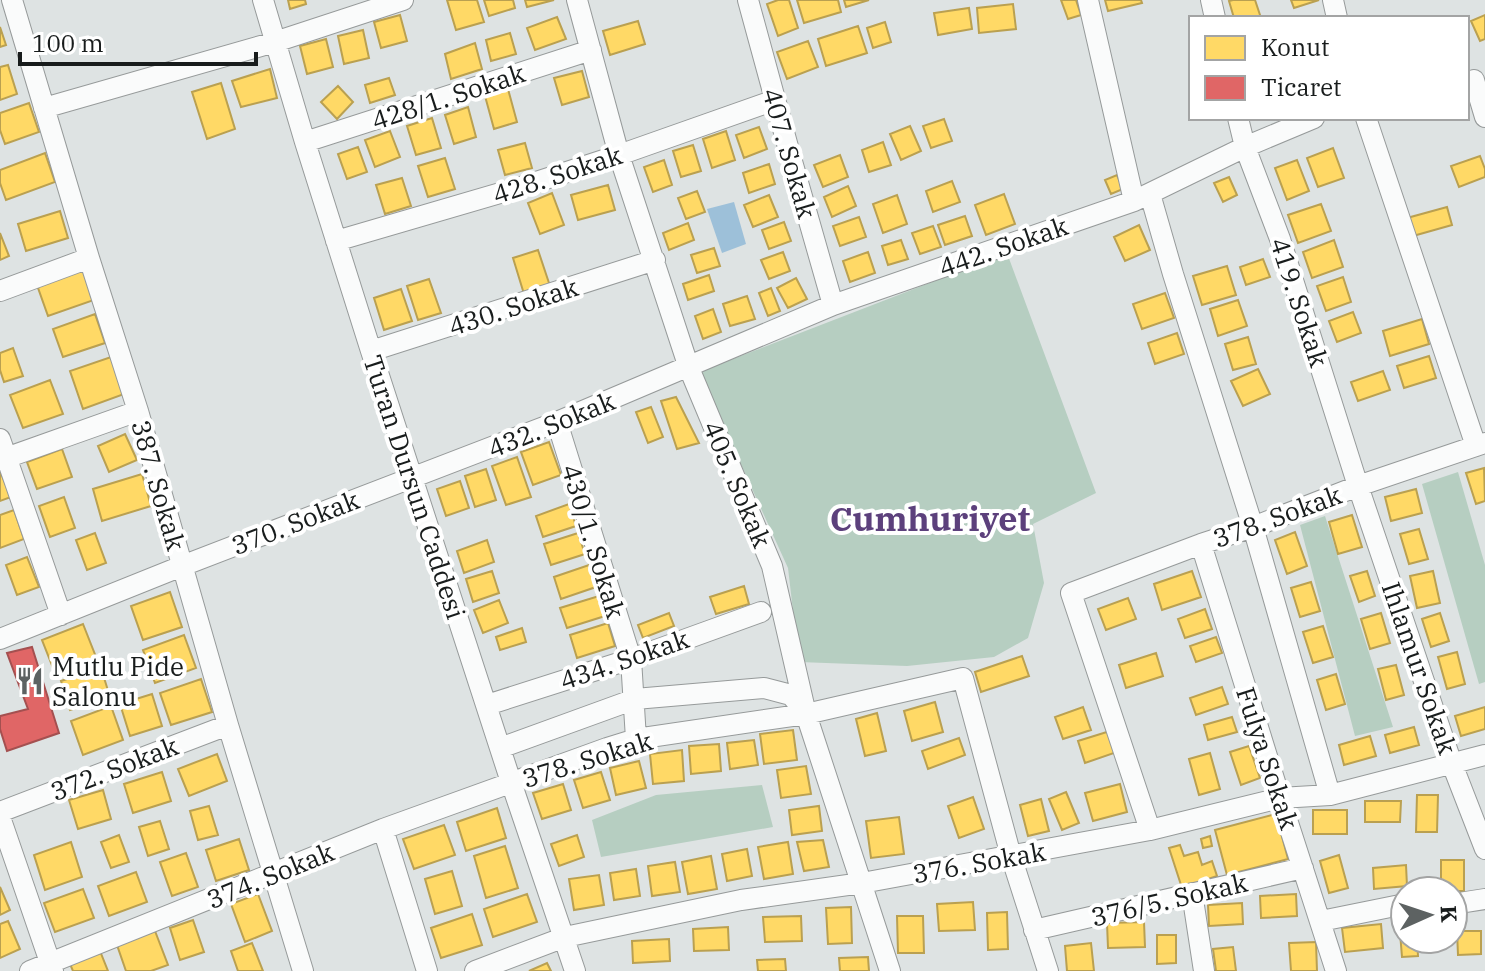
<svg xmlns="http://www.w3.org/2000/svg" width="1485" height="971" font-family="'IBM Plex Serif',serif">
	<rect width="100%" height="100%" fill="#dee3e3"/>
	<!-- green -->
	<path fill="#b6cec1" d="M1007,253L1096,493L1033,524L1044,583L1028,638L994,657L907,666L799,662L788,568L699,372Z
		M1458,472L1485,565V682L1479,684L1422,484Z
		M1325,516L1393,727L1355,736L1300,525Z
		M762,785L773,827L601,857L592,820L656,795Z"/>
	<!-- water -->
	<path fill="#9dc0d9" d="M734,202L746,244L722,253L707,209Z"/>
	<!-- homes -->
	<path fill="#ffd966" stroke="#baa050" stroke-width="2" d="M288,0H305L306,4L290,9Z
		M447,0H477L484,22L456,30Z
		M484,0H513L515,8L489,16Z
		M525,0H554L527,7Z
		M778,0H789L798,28L778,36L767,4Z
		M797,0H838L841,12L804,23Z
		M844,0H869L846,7Z
		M1061,0H1076L1081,15L1068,19Z
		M1105,0H1141L1142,3L1108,11Z
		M1233,0H1255L1261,18H1234L1229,1Z
		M1291,0H1319L1294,8Z
		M1013,4L1016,29L979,33L977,8Z
		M969,8L972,29L938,35L934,13Z
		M400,15L407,41L381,48L374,22Z
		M1485,15V39L1480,41L1471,21Z
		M557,17L566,39L535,50L527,28Z
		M638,21L645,44L610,55L603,31Z
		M885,22L891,42L873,48L867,28Z
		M858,26L867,53L826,66L818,39Z
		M0,27L6,45L0,47Z
		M363,30L369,58L344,64L338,36Z
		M510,33L516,54L491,61L486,40Z
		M326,39L333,67L307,74L300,46Z
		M808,41L818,67L787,79L777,52Z
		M475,43L482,69L451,79L445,54Z
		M8,65L17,94L0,100V67Z
		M270,69L277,98L241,107L232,81Z
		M582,71L589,97L562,105L554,78Z
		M389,78L395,95L370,103L365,85Z
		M221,83L235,129L207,139L192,92Z
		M338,86L353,102L337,119L321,102Z
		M508,89L517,122L494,129L485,96Z
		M29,103L39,132L5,144L0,130V113Z
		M468,107L476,137L454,144L445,115Z
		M432,118L441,148L416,155L407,126Z
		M944,119L952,141L931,148L923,126Z
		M910,126L921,151L901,160L890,134Z
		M759,127L767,149L744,158L736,135Z
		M390,131L400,157L375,167L365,140Z
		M726,131L735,160L712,168L703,139Z
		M883,142L891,165L869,172L862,150Z
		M525,143L532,168L505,175L498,150Z
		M693,145L701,171L681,177L673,151Z
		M358,147L367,172L347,179L338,154Z
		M1333,148L1344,178L1318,187L1307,158Z
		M45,153L55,182L6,200L0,183V170Z
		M840,155L848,177L823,187L814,165Z
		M1480,156L1485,169V177L1459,187L1451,166Z
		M445,158L455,189L428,197L418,166Z
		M664,160L672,185L653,192L644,167Z
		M1297,160L1309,191L1287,200L1275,168Z
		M769,164L775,184L749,193L743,173Z
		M1117,175L1123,189L1111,194L1105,180Z
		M1229,177L1237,195L1223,202L1214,183Z
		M402,178L411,206L385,214L376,185Z
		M952,181L960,202L933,212L926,191Z
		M608,185L615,210L578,220L571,195Z
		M848,186L856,206L832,217L824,197Z
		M697,191L705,212L686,219L678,198Z
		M552,193L564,225L540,234L528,203Z
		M1004,194L1015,224L986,235L975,205Z
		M769,195L778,217L753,227L744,205Z
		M897,195L907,224L883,233L873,204Z
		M1321,204L1331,231L1298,243L1288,215Z
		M1447,207L1452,225L1413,236L1407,218Z
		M60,211L68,238L26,251L18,224Z
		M965,216L972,236L945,245L938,225Z
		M859,217L866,237L840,246L833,226Z
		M784,222L791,241L769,249L762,230Z
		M688,223L694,240L669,250L663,233Z
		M1139,225L1150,250L1125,261L1114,237Z
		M933,226L941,247L920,254L912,233Z
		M0,233L9,256L0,260Z
		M901,240L908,259L888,265L882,246Z
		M1334,240L1343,267L1312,278L1303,252Z
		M714,248L720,266L697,273L691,255Z
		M538,250L550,286L524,294L513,258Z
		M783,252L790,271L769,279L761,260Z
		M868,252L875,273L850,282L843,261Z
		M1263,259L1270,277L1246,285L1240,267Z
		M1227,266L1236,295L1202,305L1193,276Z
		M84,269L94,300L48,316L37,285Z
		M709,275L714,291L688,300L683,284Z
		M1343,277L1351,302L1326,311L1317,286Z
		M796,278L807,299L788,308L777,288Z
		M429,279L441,313L418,320L407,286Z
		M771,288L780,311L768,316L759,293Z
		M401,289L412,321L384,330L374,298Z
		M1165,293L1174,318L1142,329L1133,304Z
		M747,296L755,319L730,326L723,304Z
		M1238,300L1247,326L1218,336L1210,309Z
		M713,309L721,332L703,339L695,316Z
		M1353,312L1361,333L1337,342L1329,321Z
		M95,314L105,343L63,357L53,329Z
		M1422,319L1429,344L1390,356L1383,331Z
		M1177,333L1184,354L1155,364L1148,343Z
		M1248,337L1256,364L1233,370L1225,344Z
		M13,348L23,376L4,382L0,370V353Z
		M114,356L127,393L83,409L70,371Z
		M1429,356L1436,378L1404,388L1397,366Z
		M1258,369L1270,394L1243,406L1231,381Z
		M1383,371L1390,390L1358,401L1351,382Z
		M50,380L63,414L23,428L10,395Z
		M676,397L699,443L677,449L661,401Z
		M651,407L663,437L648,443L636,412Z
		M125,434L137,460L109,472L98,446Z
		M549,442L561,475L533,485L521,452Z
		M62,449L72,477L37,489L27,462Z
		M517,457L531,497L506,505L492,466Z
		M1484,468L1485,501L1476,504L1466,473Z
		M486,469L496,500L475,507L465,476Z
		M0,471L11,497L0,501Z
		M142,474L151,506L102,521L93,489Z
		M460,481L469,508L446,516L437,489Z
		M1416,489L1422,513L1391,521L1385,497Z
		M64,497L75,528L50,537L39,506Z
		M569,504L576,526L543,537L536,516Z
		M14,510L24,539L0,548V515Z
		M1352,515L1362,547L1338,554L1329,522Z
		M1419,529L1428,559L1409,564L1400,534Z
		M1295,532L1307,566L1287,574L1275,540Z
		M95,533L106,563L87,570L76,540Z
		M578,533L585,554L551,565L544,544Z
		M487,540L494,562L464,573L457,551Z
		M27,557L39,587L17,595L6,565Z
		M589,565L596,587L561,599L554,577Z
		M492,571L499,593L473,602L466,579Z
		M1192,571L1201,597L1162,610L1154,584Z
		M1367,571L1375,596L1359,602L1350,576Z
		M1433,571L1440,603L1417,608L1410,576Z
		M1311,582L1320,611L1300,617L1291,588Z
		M744,586L749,604L716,614L710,597Z
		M170,592L182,627L143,640L131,606Z
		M599,596L605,616L567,628L560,608Z
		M1128,598L1136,619L1106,630L1098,609Z
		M499,600L508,623L483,633L474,610Z
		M1205,609L1212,629L1185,638L1178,619Z
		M669,613L674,626L643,638L638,625Z
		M1381,613L1390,643L1370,649L1361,619Z
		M1440,613L1449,641L1431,647L1422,619Z
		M608,623L615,646L577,658L570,635Z
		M83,624L96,657L55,673L42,640Z
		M1323,626L1333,657L1313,663L1303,632Z
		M522,628L526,642L500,650L496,637Z
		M184,635L196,668L155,683L143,650Z
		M1216,637L1222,653L1196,662L1190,646Z
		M1457,652L1465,684L1447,689L1438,657Z
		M1156,653L1163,676L1126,688L1119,665Z
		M1022,656L1029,676L981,692L975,672Z
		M1396,665L1404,695L1386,700L1378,669Z
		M101,668L110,697L70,710L61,681Z
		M1336,674L1345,704L1326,710L1317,680Z
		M201,679L212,712L171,725L160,693Z
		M1222,687L1228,704L1196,715L1190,698Z
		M152,694L162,726L130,736L120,704Z
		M935,702L943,732L912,741L904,711Z
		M111,706L123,740L83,755L71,721Z
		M1083,707L1091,730L1063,739L1055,717Z
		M1485,707V729L1461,736L1455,716Z
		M877,713L886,751L865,756L856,719Z
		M1232,717L1237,732L1208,740L1204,725Z
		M1414,727L1419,745L1390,753L1385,735Z
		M793,730L797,760L764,764L760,734Z
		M1110,731L1117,752L1085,763L1078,741Z
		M1370,736L1376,756L1344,765L1339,745Z
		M959,738L965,755L928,769L922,751Z
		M754,740L758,765L730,769L727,743Z
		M719,744L721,771L691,774L689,746Z
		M1249,746L1260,778L1241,785L1230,752Z
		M682,750L684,781L653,784L650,754Z
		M1210,753L1220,789L1199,795L1189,759Z
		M217,754L227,781L189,796L178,769Z
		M639,761L646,788L616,795L610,768Z
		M806,766L811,794L781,798L777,770Z
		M162,772L171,801L133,813L124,784Z
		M601,772L610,800L583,808L574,780Z
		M563,784L571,810L542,819L533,793Z
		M1120,784L1127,812L1093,821L1085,793Z
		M103,790L111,819L78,829L69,800Z
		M1066,792L1079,823L1062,830L1049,799Z
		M1417,795H1438L1437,832H1416Z
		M973,797L984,829L959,838L948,806Z
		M1041,799L1049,831L1028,836L1020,805Z
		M1365,801H1401L1400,822H1365Z
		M209,806L218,835L198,840L190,811Z
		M819,806L822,831L792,835L789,810Z
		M497,808L506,838L466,851L457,822Z
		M1313,810H1347V834H1313Z
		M1276,814L1288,859L1227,875L1215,830Z
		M899,817L904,854L871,858L866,821Z
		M160,821L169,849L148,856L139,827Z
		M444,825L455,855L414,869L403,839Z
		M119,835L129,862L111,868L101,842Z
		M577,835L584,857L559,866L551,844Z
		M1210,836L1212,846L1203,848L1201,839Z
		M239,839L249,870L216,881L206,850Z
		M823,840L829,867L804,871L797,842Z
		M71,842L82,877L45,890L34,855Z
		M788,842L793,874L764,879L758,847Z
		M1180,845L1184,856L1198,852L1202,865L1212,861L1217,876L1182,888L1169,848Z
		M505,846L518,888L486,898L474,856Z
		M747,849L752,876L727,881L722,854Z
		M186,853L198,887L172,896L160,862Z
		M1339,855L1348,888L1329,893L1320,861Z
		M711,856L717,889L688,894L682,862Z
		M1441,860H1464V891H1441Z
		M675,862L680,892L652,896L648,866Z
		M1406,865L1407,886L1374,889L1373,868Z
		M636,869L640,896L614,900L610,873Z
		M452,871L462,906L435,914L425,879Z
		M136,872L147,902L109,916L98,886Z
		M599,875L604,905L574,910L569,879Z
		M0,887L10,910L0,915Z
		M83,889L94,918L55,932L44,903Z
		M258,894L272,931L245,942L231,904Z
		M527,894L537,922L493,937L484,909Z
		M1296,894L1297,916L1261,918L1260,896Z
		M973,902L975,930L939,931L937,904Z
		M1242,903L1243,924L1209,926L1208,905Z
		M851,907L852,943L828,944L826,908Z
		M1007,912L1008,949L988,950L987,913Z
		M472,914L482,945L441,958L431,928Z
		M801,916L802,941L765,942L763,917Z
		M897,916H923L924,953H898Z
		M193,920L204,952L180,960L170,928Z
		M1399,920H1405V939H1417L1418,956L1402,957Z
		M8,921L20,949L0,958V924Z
		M1144,922L1145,947L1108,948L1107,923Z
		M1381,924L1383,948L1345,952L1342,928Z
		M728,927L729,950L694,951L693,929Z
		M155,931L168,965L151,971H126L117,945Z
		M1457,931H1481V954L1458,955Z
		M1157,935H1176V963L1157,964Z
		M669,939L670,961L633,963L632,941Z
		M1316,942L1317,971H1291L1289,943Z
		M252,943L263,971H238L231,951Z
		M1091,943L1094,971H1067L1065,946Z
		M1233,947L1236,971H1216L1213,949Z
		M100,951L108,971H73L70,964Z
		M868,957L869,971H840L839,958Z
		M785,959L786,971H758L757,960Z
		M547,963L551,971H529Z"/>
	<!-- shops -->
	<path fill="#e06666" stroke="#a45050" stroke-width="2" d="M32,647L59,733L7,751L0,729V716L28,709L7,653Z"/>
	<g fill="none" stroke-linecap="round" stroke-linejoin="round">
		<defs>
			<path id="minor" d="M12,0L89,258L138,411L228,725L303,971
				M263,0L305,142L371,351L511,782L575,971
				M577,0L619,155L689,368L772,566L806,714L890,971
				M748,0L791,158L833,305
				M1088,0L1134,201
				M1211,0L1215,18
				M1333,0L1337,18
				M1467,83L1474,80L1485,117
				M44,108L275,42L403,0
				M1238,118L1245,147L1280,239L1358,486L1452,764L1485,849
				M1366,118L1476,446
				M305,142L591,50
				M1150,194L1173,274L1253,527L1330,795
				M336,241L524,186L619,155L775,100
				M0,291L89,258
				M371,351L655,260
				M557,422L631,659L636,739
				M0,439L61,615
				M0,460L138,411
				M1201,544L1280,798L1336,971
				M0,639L182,566L557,422L833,305L1134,201L1245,147L1314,118
				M487,705L631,659L761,612
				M500,748L635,699L764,688L791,695L804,711
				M0,812L228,725
				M0,817L53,971
				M383,829L427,971
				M1150,830L1071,593L1201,544L1253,527L1358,486L1485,443
				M1192,893L1204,971
				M1453,904L1485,899
				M1321,921L1405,904
				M1034,930L1303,868
				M30,971L383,829L607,748L636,739L806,714L963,678L1011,856L1048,971
				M475,971L565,937L741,900L862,883L1150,830L1280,798L1330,795L1485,755"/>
		</defs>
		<!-- minor casing -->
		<use href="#minor" stroke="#969a9a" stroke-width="22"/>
		<!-- minor -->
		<use href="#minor" stroke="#fafbfb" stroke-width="20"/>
	</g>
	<!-- icons -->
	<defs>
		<symbol id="restaurant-bare" viewBox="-9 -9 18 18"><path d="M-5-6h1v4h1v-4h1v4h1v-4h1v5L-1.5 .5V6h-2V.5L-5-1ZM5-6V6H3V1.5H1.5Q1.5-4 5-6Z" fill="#5d6262" stroke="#fff" stroke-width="2.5" paint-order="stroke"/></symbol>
	</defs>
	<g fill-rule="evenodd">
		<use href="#restaurant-bare" x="10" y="661" width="40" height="40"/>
	</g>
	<g text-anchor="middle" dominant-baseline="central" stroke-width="8" stroke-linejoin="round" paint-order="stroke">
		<!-- street labels -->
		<g font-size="26" fill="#181c1c" stroke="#fff">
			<text transform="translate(448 96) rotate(-18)">428/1. Sokak</text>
			<text transform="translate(790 153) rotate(74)">407. Sokak</text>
			<text transform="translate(557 174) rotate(-18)">428. Sokak</text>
			<text transform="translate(1003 246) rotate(-19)">442. Sokak</text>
			<text transform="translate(1300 302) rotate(72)">419. Sokak</text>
			<text transform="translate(513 306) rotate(-18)">430. Sokak</text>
			<text transform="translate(551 424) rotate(-22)">432. Sokak</text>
			<text transform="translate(738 484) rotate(67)">405. Sokak</text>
			<text transform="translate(159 485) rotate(74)">387. Sokak</text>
			<text transform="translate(415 487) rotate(72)">Turan Dursun Caddesi</text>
			<text transform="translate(1277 516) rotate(-20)">378. Sokak</text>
			<text transform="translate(295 522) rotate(-21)">370. Sokak</text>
			<text transform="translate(594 541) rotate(73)">430/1. Sokak</text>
			<text transform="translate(624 659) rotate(-19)">434. Sokak</text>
			<text transform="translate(1420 668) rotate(71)">Ihlamur Sokak</text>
			<text transform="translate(1268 758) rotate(72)">Fulya Sokak</text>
			<text transform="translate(587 759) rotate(-17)">378. Sokak</text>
			<text transform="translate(114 768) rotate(-21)">372. Sokak</text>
			<text transform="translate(979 862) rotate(-10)">376. Sokak</text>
			<text transform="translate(270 875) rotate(-22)">374. Sokak</text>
			<text transform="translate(1169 899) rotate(-13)">376/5. Sokak</text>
		</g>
		<!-- poi labels -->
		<g font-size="26" fill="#181c1c" stroke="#fff" text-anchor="start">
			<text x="52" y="666">Mutlu Pide<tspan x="52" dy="30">Salonu</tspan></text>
		</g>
		<!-- district labels -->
		<g font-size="34" font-weight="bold" fill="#5c407c" stroke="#fff">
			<text x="930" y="518">Cumhuriyet</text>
		</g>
	</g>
	<!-- legend -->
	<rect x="1189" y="16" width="280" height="104" fill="#ffffff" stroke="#a3a4a4" stroke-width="2"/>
	<rect x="1205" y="36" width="40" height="24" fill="#ffd966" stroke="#a3a4a4" stroke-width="2"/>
	<text x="1261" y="56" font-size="24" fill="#181c1c">Konut</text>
	<rect x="1205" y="76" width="40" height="24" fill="#e06666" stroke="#a3a4a4" stroke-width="2"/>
	<text x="1261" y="96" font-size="24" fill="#181c1c">Ticaret</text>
	<!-- north arrow -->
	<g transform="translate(1429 915) rotate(87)"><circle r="38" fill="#ffffff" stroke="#a3a4a4" stroke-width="2"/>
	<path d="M0-6L14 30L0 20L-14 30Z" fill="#5d6262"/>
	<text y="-12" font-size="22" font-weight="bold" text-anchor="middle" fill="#181c1c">K</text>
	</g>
	<!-- scale -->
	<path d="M20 52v12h236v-12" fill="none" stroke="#181c1c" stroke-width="4"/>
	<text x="32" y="52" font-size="24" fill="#181c1c" stroke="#ffffff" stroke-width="6" paint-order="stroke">100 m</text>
</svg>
